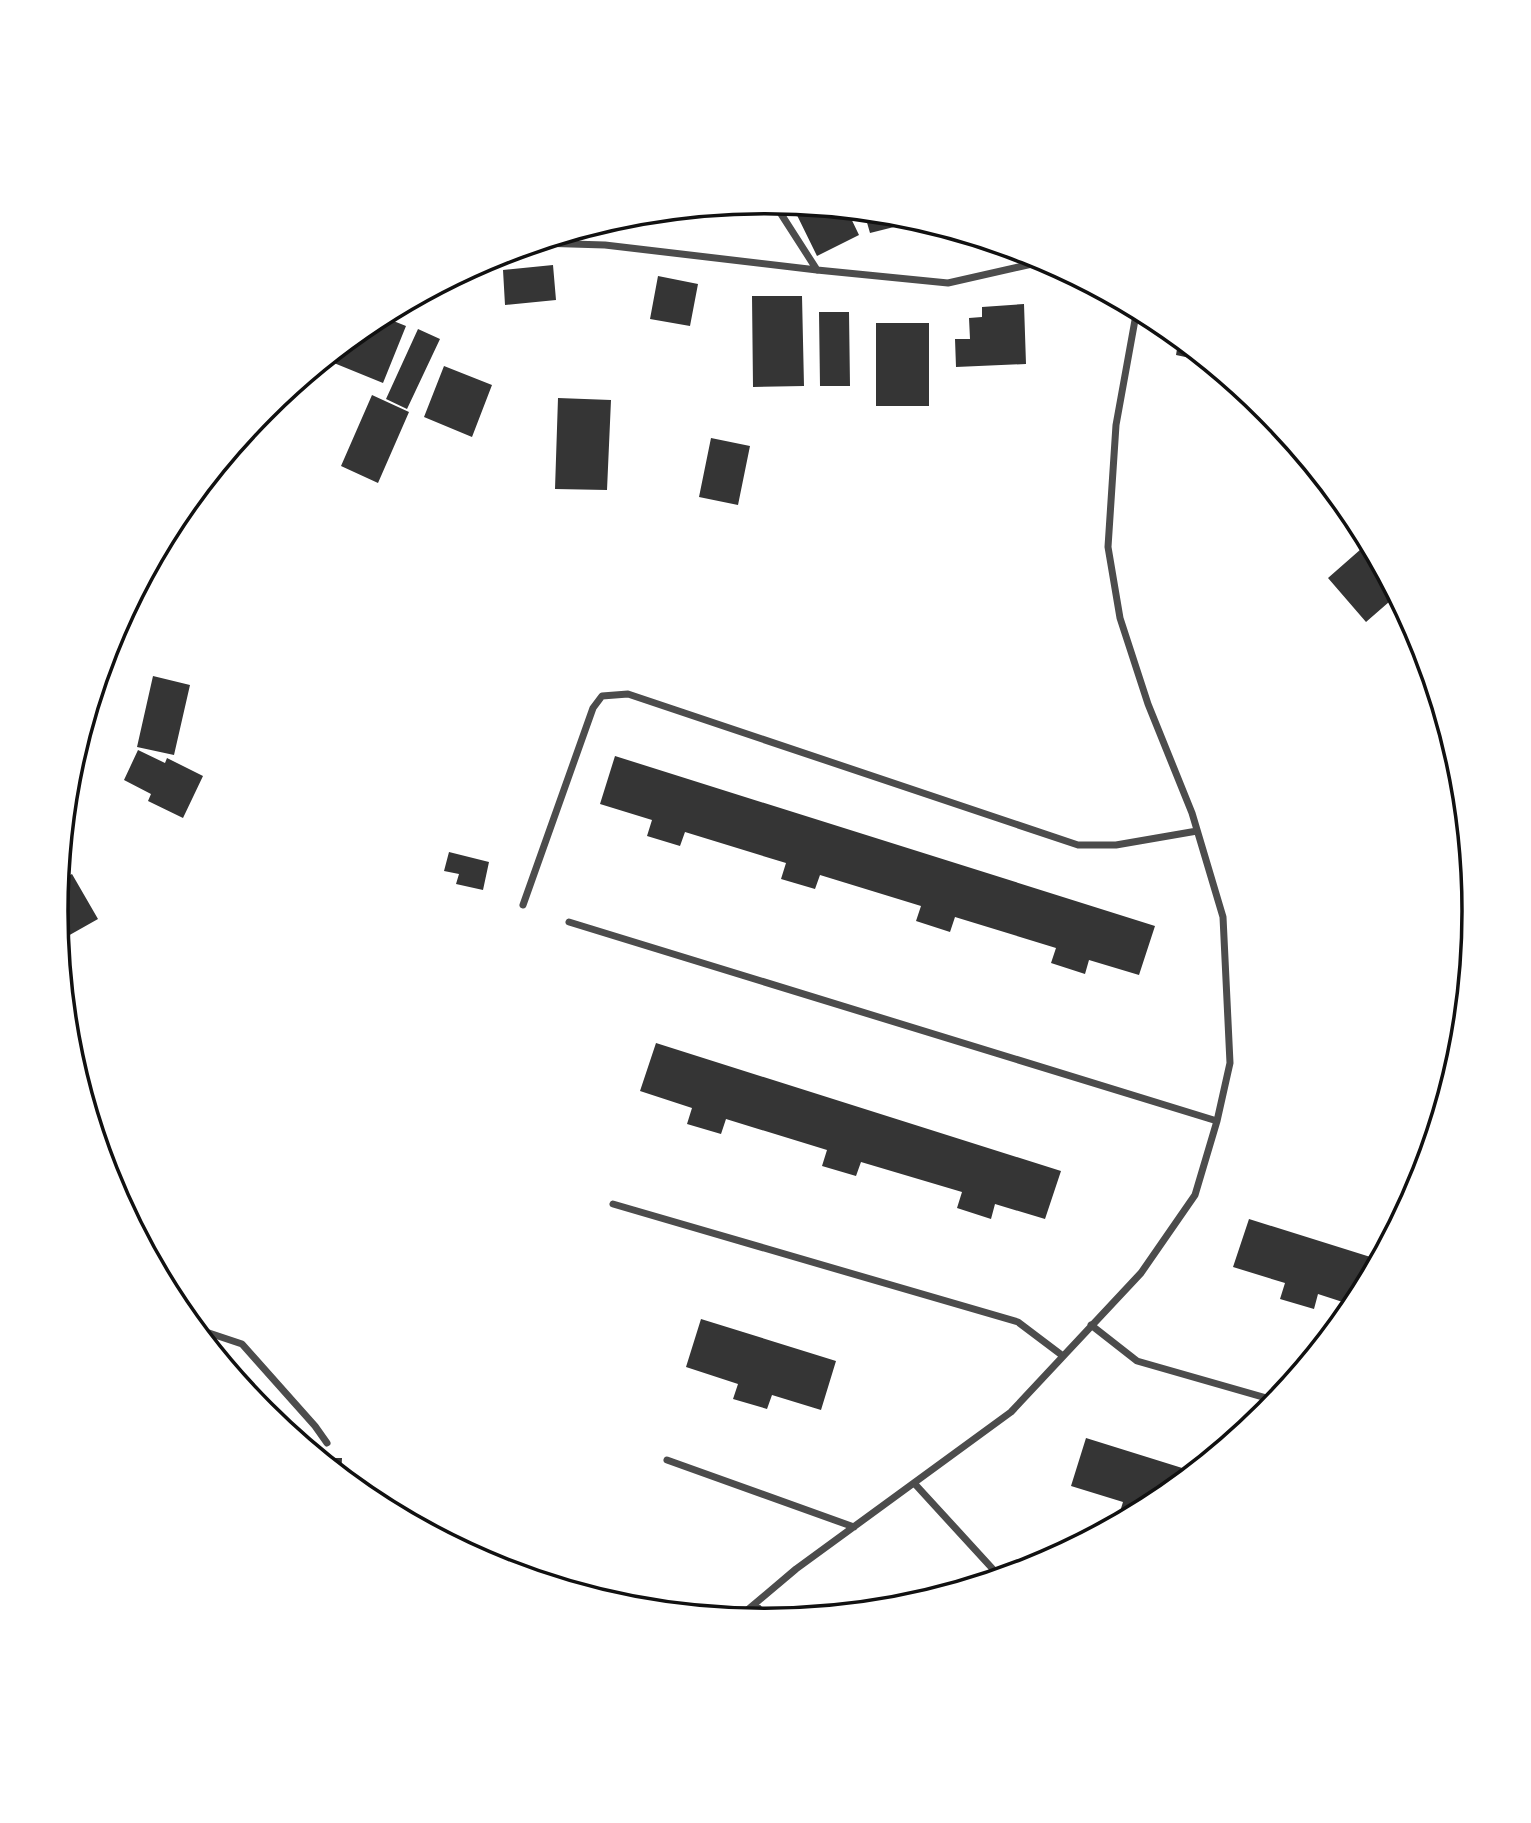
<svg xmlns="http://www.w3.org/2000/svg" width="1531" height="1823" font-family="Inter,sans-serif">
	<rect width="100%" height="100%" fill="#fff"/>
	<!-- building -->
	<path fill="#353535" d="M792,205L847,210L859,235L817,256Z
		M864,212L899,215L902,225L870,233Z
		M553,265L556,300L505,305L503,270Z
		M658,276L698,284L690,326L650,319Z
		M752,296H802L804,386L753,387Z
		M1024,304L1026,364L956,367L955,339H970L969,318L982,317V307Z
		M819,312H849L850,386H820Z
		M381,316L406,326L383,383L329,361L332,354L372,321Z
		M876,323H929V406H876Z
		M418,329L440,339L407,409L386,399Z
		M1179,337L1209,362L1176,355Z
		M444,366L492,385L472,437L424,417Z
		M372,395L409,412L378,483L341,466Z
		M558,398L611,400L607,490L555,489Z
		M711,438L750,446L738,505L699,497Z
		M1369,542L1397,595L1366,622L1328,578Z
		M153,676L190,685L174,755L137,747Z
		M138,750L165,763L167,758L203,776L183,818L148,801L151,794L124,780Z
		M615,756L1155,926L1139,975L1089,960L1085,974L1051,963L1056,948L955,917L950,932L916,921L921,906L820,875L815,889L781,879L786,863L685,832L680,846L647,836L652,820L600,804Z
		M449,852L489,862L483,890L456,884L459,874L444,871Z
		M72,874L98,919L59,941L56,911L59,881Z
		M656,1043L1061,1171L1045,1219L995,1204L991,1219L957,1208L962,1192L861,1162L856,1176L822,1166L827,1150L726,1119L721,1134L687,1124L692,1108L640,1091Z
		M1249,1219L1380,1260L1355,1306L1318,1294L1314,1309L1280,1299L1285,1283L1233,1267Z
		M701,1319L836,1361L821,1410L772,1395L767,1409L733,1399L738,1384L686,1367Z
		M1086,1438L1195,1472L1159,1502L1125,1520L1118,1518L1123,1502L1071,1486Z
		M318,1458H342L341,1477L320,1459Z"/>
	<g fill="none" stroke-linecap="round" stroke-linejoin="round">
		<!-- minor -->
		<path stroke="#4c4c4c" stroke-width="7" d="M774,203L817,270
			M538,243L605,245L817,270L948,283L1041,262L1043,259
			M65,862L70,771
			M523,905L593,708L602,696L628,694L1078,845H1116L1197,831
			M569,922L1217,1121
			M613,1204L1018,1322L1063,1356
			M1091,1325L1137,1361L1277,1401
			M194,1328L242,1344L315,1426L327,1443
			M667,1460L854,1527
			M914,1483L1001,1578
			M755,1604L769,1621
			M738,1618L796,1569L1011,1412L1141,1273L1195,1195L1217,1121L1230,1063L1223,917L1192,813L1148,704L1120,618L1108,547L1116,425L1137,309"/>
	</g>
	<!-- crop -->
	<path d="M0 0H1531V1823H0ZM68 911a697 697 0 1 1 1394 0a697 697 0 1 1-1394 0Z" fill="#fff" fill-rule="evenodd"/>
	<path fill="none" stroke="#111" stroke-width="3.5" d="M68 911a697 697 0 1 1 1394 0a697 697 0 1 1-1394 0Z"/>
</svg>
